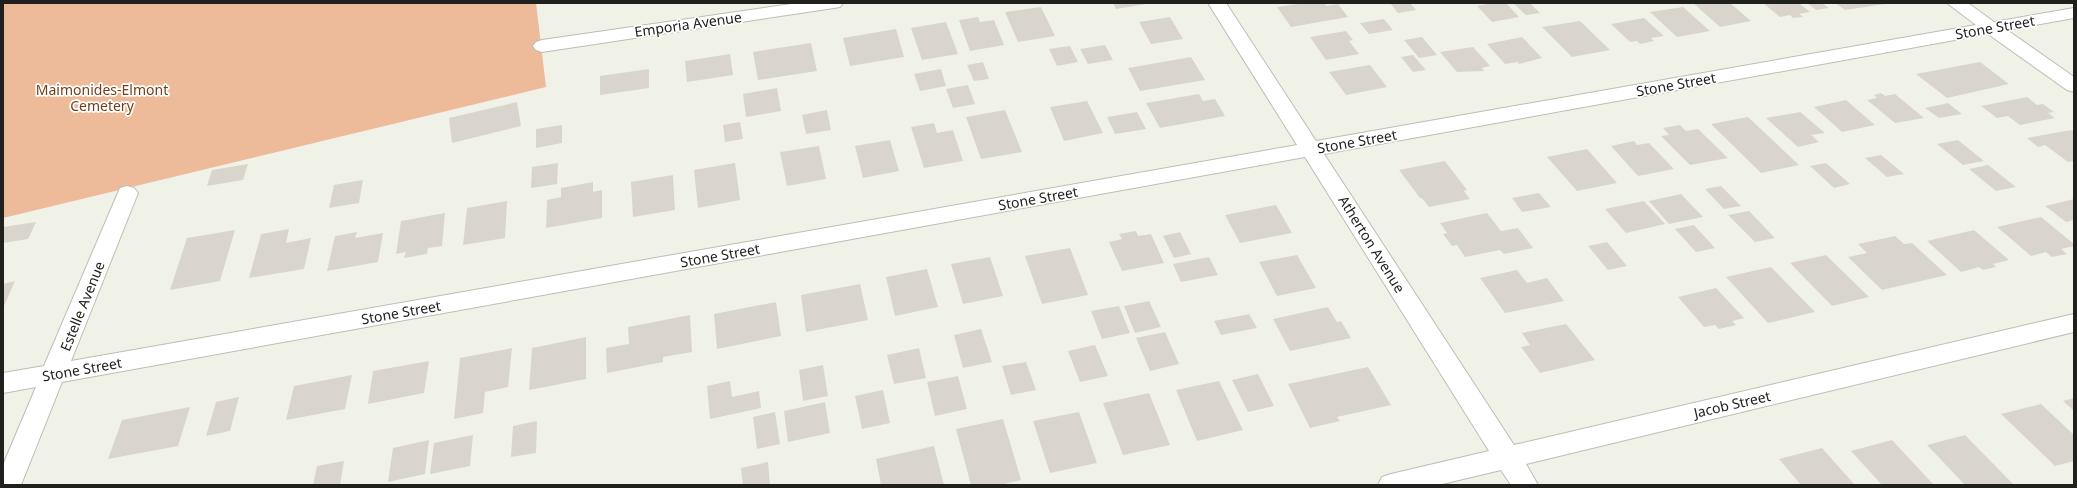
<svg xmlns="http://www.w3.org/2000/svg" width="2077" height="488" font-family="'Noto Sans',sans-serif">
	<rect width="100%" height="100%" fill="#f0f2e8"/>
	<!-- green -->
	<path fill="#edba9a" d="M3,3H536L546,87L3,218Z"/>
	<!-- building -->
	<path fill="#dad5cc" d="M1113,3H1146V4L1116,9Z
		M1304,3H1324L1327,6L1338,4L1348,17L1291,27L1277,7Z
		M1390,3H1410L1416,10L1398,13Z
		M1492,3H1506L1519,17L1492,22L1477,6Z
		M1513,3H1530L1540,13L1526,15Z
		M1693,3H1730L1751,21L1720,27Z
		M1763,3H1799L1810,12L1799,14L1803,17L1793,18L1790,15L1780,17Z
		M1807,3H1822L1829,8L1816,10Z
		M1835,3H1885V4L1845,10Z
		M1041,7L1055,36L1018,42L1005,12Z
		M1683,7L1710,31L1677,37L1650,12Z
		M978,17L980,22L994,20L1004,45L970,51L959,20Z
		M1170,17L1183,39L1151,44L1139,22Z
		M1644,18L1664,36L1651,38L1654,41L1640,44L1637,41L1630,42L1611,24Z
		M1384,19L1393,30L1369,34L1360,23Z
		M1580,21L1610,50L1572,57L1542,27Z
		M946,22L958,54L922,60L911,28Z
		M896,29L904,57L850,66L843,38Z
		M1346,31L1353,40L1349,41L1359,54L1326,60L1310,37Z
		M1422,37L1437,55L1419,58L1404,40Z
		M1522,37L1542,58L1519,64L1518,62L1505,64L1487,44Z
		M811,43L817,71L758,80L753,52Z
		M1105,45L1113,60L1088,64L1080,49Z
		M1070,46L1078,62L1057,66L1049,49Z
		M1473,47L1490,66L1482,68L1484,71L1457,72L1440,52Z
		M730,54L733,75L687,82L685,61Z
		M1413,55L1426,70L1413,72L1401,57Z
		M1191,57L1205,80L1140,91L1128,68Z
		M983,62L989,79L974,81L967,65Z
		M1980,62L2009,84L1947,98L1916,74Z
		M1370,65L1387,87L1346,95L1329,72Z
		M649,69V88L600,95V76Z
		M941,69L946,86L920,91L914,74Z
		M968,85L975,104L953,108L946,89Z
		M777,88L781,111L746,117L743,94Z
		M1881,93L1885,96L1895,94L1924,118L1895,123L1867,100L1877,98L1874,95Z
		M1199,94L1203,101L1215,99L1225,116L1160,128L1146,103Z
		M2027,97L2037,105L2043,104L2054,112L2048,113L2055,118L2020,125L2008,116L1997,118L1981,106Z
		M1846,100L1875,125L1842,132L1814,107Z
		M1087,101L1103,133L1064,141L1050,107Z
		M517,102L521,126L452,143L449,118Z
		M1948,103L1962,114L1939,118L1925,108Z
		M827,110L831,130L806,134L802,115Z
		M1005,110L1022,152L981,159L966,117Z
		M1137,112L1146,129L1115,134L1107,117Z
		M1800,112L1825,133L1811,135L1819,142L1798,147L1766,118Z
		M1748,117L1799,165L1761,173L1711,124Z
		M740,122L743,139L725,142L723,125Z
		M934,123L937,133L953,130L963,161L924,168L911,127Z
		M562,125V143L536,148V129Z
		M1680,125L1686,131L1698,129L1728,158L1690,165L1661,136L1669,135L1663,128Z
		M2071,130L2074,132V161L2068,162L2045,145L2038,147L2027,138Z
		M890,140L899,171L863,178L855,146Z
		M1958,140L1984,161L1963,165L1937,144Z
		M1634,141L1637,145L1649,143L1674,169L1638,176L1611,146Z
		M819,146L826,179L787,186L780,152Z
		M1587,149L1617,183L1577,191L1547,157Z
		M1881,155L1904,174L1887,177L1865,158Z
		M1445,161L1467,190L1464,191L1470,199L1429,207L1422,198H1420L1399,170Z
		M558,163L557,184L531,188L532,167Z
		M735,163L740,200L698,208L694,170Z
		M1826,163L1850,184L1834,188L1810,166Z
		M248,164L243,180L207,186L212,170Z
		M1988,165L2016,187L1996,191L1969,169Z
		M673,175L675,210L633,217L631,182Z
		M363,180L359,203L329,208L334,185Z
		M593,182V192L602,190V218L546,228L547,200L561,197V188Z
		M1721,186L1741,206L1724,209L1705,189Z
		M1539,193L1551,207L1522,212L1512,198Z
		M1681,194L1703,217L1669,224L1649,201Z
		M2074,199V220L2066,222L2045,206Z
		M507,201L505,238L463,245L467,208Z
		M1644,201L1665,224L1626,233L1605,209Z
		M1276,205L1292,233L1240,243L1225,215Z
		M1749,211L1775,238L1755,242L1728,215Z
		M445,213L442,246L428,248L427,254L404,258L406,252L396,254L401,221Z
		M1487,213L1501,231L1518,228L1533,248L1504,254L1500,250L1465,257L1457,245L1452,246L1443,234L1447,233L1440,223Z
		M2041,217L2074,244V246L2061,249L2067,254L2052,257L2046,252L2031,256L1997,227Z
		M36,222L28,239L3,243V227Z
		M1694,225L1715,248L1696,252L1675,229Z
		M289,229L286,243L311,238L304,269L249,278L261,234Z
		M235,230L220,281L170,290L187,238Z
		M1974,230L2009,260L1993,264L1996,267L1983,270L1979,267L1961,272L1927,241Z
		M1136,231L1138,236L1151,234L1164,263L1122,271L1109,242L1122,239L1119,234Z
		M357,232L355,238L383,233L378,262L327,271L335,236Z
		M1180,232L1191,254L1174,258L1163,236Z
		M1895,236L1904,244L1912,243L1947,275L1882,290L1848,257L1867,253L1858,244Z
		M1607,242L1627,266L1608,270L1588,246Z
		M1070,248L1088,295L1042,304L1025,256Z
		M1297,255L1316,288L1277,296L1259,262Z
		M1826,255L1869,297L1832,306L1790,263Z
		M990,257L1003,296L963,304L951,264Z
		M1209,257L1218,275L1181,282L1173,264Z
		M1771,267L1815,312L1768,323L1726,277Z
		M927,269L938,307L895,316L886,277Z
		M1517,270L1527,283L1547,278L1564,301L1505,313L1480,278Z
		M15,281L3,308V284Z
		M860,284L868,320L806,332L801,295Z
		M1716,288L1744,318L1732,321L1736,325L1719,329L1715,325L1704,327L1678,297Z
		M1149,301L1161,327L1135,333L1124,306Z
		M776,302L781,336L717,349L714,314Z
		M1119,306L1130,333L1102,339L1091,311Z
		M1328,307L1337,322L1341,321L1351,338L1290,351L1273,319Z
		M1249,314L1257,328L1221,335L1214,321Z
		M690,315L692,352L663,357V362L607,373L606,348L629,344L628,327Z
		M1566,324L1595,360L1540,373L1521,347L1530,345L1522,333Z
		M981,329L992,362L963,368L954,335Z
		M1165,332L1179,364L1150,371L1136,338Z
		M586,337V379L529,390L532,348Z
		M1095,345L1108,376L1080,382L1068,351Z
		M512,348L508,387L485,392L483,413L454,419L460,358Z
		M919,348L926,378L894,384L887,355Z
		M429,361L424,393L368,404L373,371Z
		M1026,362L1036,390L1011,395L1002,366Z
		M823,365L828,396L803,401L799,370Z
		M1368,367L1391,405L1337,417L1340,421L1310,428L1288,384Z
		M1258,374L1274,406L1248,412L1232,380Z
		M352,375L345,409L286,420L294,386Z
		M958,376L967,409L935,416L927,382Z
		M730,381L732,397L759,391L761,408L710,419L707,386Z
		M1219,381L1243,430L1197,441L1176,390Z
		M883,390L890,423L862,429L855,396Z
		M1149,393L1170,445L1123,455L1103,403Z
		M239,397L230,431L206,436L216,402Z
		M2074,398V411L2063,401Z
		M825,402L830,433L788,442L784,411Z
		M2041,404L2074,435V461L2055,466L2001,414Z
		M190,407L178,446L108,459L122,420Z
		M775,412L780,444L757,449L753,417Z
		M1079,412L1097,463L1050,473L1033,421Z
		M1003,419L1021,480L1000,485H971L956,429Z
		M537,421L536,453L511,457L513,426Z
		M473,435L470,466L430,474L434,443Z
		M1965,435L2014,485H1965L1927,445Z
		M429,440L425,474L388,482L393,448Z
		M1892,440L1934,485H1882L1851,451Z
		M934,446L944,485H881L876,459Z
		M1822,448L1855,485H1801L1779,459Z
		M344,461L340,485H313L317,466Z
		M768,462L770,485H743L741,468Z"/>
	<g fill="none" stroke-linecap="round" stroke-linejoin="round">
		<defs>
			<path id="street" d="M798,3H843L840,7L834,8L542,52L536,50L533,46L536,42L542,40Z
				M1208,3H1226L1316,141L1976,25L1947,3H1968L1994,22L2074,8V18L2007,30L2074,77V92L2067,90L1988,34L1324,154L1514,445L2074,314V332L1526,464L1538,485H1511L1501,470L1438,485H1378L1382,477L1391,474L1489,451L1305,157L62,382L21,485H3V465L36,387L3,393V373L44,366L120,188L127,186L134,188L138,193L71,361L1297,145Z"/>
		</defs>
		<!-- street casing -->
		<use href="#street" stroke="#bcbdb4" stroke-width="2"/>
		<!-- street -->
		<use href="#street" fill="#fff" fill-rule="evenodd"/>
	</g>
	<g text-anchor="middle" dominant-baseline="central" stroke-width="3.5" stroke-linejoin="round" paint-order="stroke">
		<!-- street labels -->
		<g font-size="14" fill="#20201d" stroke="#fff">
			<text transform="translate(688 24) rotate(-8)">Emporia Avenue</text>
			<text transform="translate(1995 27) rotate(-10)">Stone Street</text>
			<text transform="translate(1676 84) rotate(-10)">Stone Street</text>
			<text transform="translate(1357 141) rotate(-10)">Stone Street</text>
			<text transform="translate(1038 198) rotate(-10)">Stone Street</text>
			<text transform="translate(1372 244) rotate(58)">Atherton Avenue</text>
			<text transform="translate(720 255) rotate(-10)">Stone Street</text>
			<text transform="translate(82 306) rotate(-68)">Estelle Avenue</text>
			<text transform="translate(401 312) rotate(-10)">Stone Street</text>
			<text transform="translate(82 369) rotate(-10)">Stone Street</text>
			<text transform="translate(1732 404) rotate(-13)">Jacob Street</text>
		</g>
		<!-- park labels -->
		<g font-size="14" fill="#723f18" stroke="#fff">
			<text x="102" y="89">Maimonides-Elmont<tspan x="102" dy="16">Cemetery</tspan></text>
		</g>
	</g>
	<!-- border -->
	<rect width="2077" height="488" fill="none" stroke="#20201d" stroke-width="8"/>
</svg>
